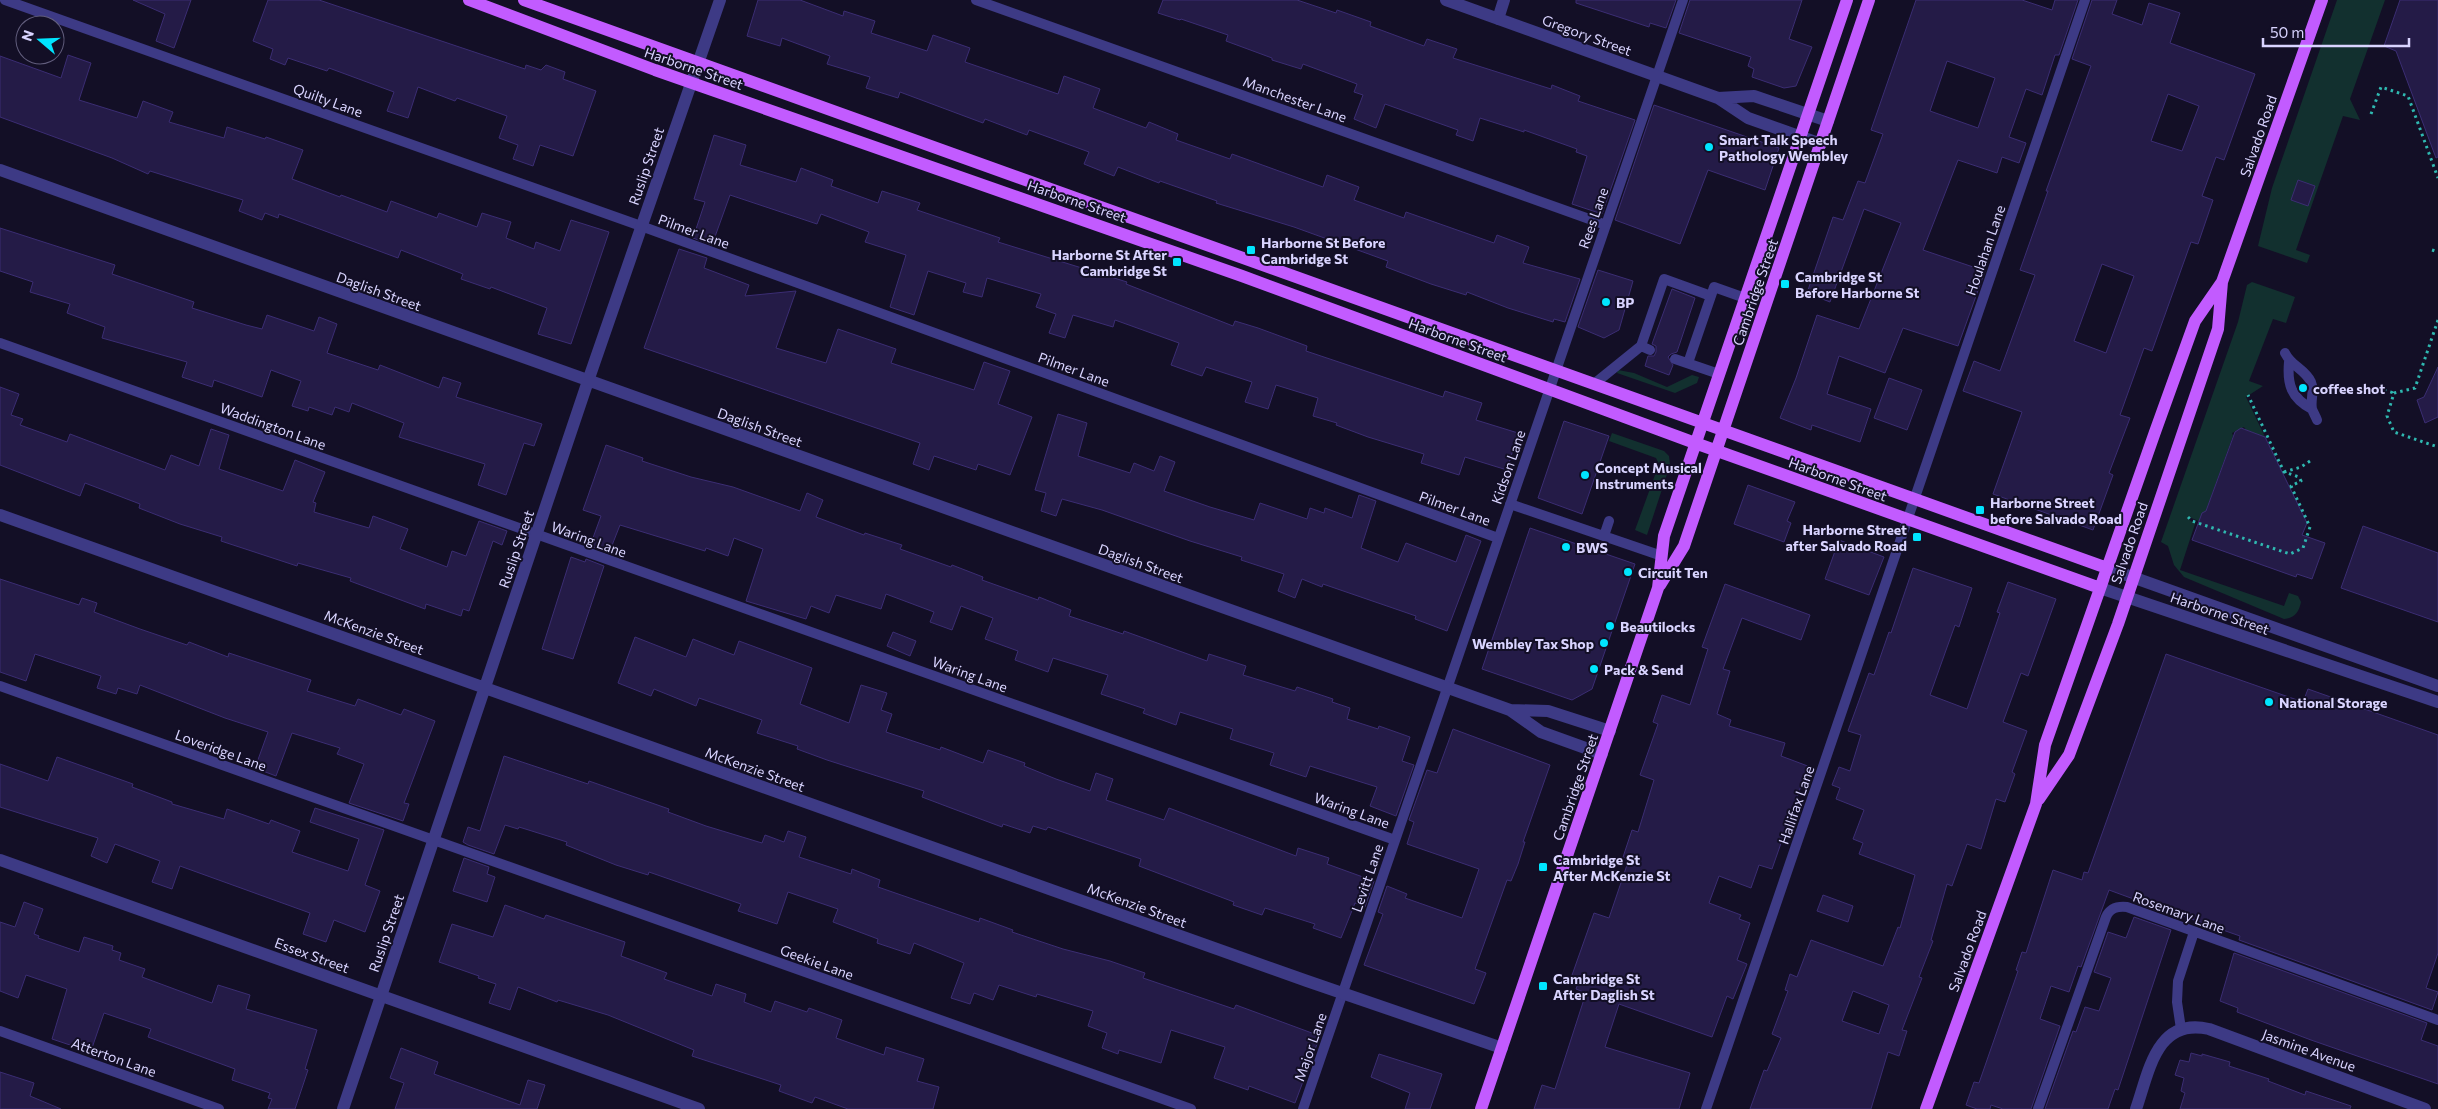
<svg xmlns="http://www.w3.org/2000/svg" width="2438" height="1109" font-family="Commissioner,sans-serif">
	<rect width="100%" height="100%" fill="#130f26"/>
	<!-- green -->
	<path fill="#12302f" d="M2337,0H2385L2350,99L2360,120L2343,116L2296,250L2310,255L2307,263L2258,246L2272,188Z
		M2252,282L2295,297L2286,323L2273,319L2249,381L2263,386L2246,397L2265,437L2246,430L2244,427L2232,433L2233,436L2206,511L2208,525L2189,517L2187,518L2195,524L2180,570L2284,606L2289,593L2298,596L2301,602C2299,612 2295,618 2284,619L2184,577L2174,565L2168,546L2161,542L2238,322L2247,285Z
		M1618,370L1634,373L1667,387L1692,375L1699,377L1697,383L1675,393L1617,373Z
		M1612,433L1664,451L1669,456L1670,465L1647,535L1635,530L1659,464L1656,458L1609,441Z"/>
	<!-- building -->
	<path fill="#241b47" stroke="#3b2d73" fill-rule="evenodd" d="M133,0H191L174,48L156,41L165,14Z
		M268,0H319L525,69L526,65L541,70L546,65L565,72L563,79L596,91L573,156L540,145L533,166L513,159L518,145L499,138L507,116L457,98L455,101L418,87L408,118L387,111L394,92L329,68L327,71L288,58L285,65L270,59L273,49L253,41Z
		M758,0H800L843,16L844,11L875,21L871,33L927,51L933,35L970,48L965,62L1058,94L1064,76L1100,89L1093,108L1146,128L1149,122L1178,134L1176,140L1230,159L1232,154L1323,187L1327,175L1359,187L1354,200L1404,218L1406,212L1494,243L1497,235L1529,247L1523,263L1580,279L1565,322L1554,319L1553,322L1508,308L1467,292L1466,295L1431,284L1386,267L1388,261L1294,227L1216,203L1217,201L1160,181L1159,183L1118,167L1114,176L1084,164L1089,152L1029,130L1027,135L985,119L983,123L900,92L898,98L866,88L870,77L827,64L830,56L782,38L780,46L747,36Z
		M1163,0H1297L1336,13L1337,10L1371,22L1370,26L1424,46L1427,39L1457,49L1453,58L1551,89L1552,85L1580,96L1578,101L1635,120L1602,214L1572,204L1587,156L1576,152L1577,149L1524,130V132L1480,118L1473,141L1456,135L1458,130L1385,104L1376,128L1354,119L1363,95L1354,92L1357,84L1303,64L1301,69L1272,60V58L1226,41L1228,35L1181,19L1180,20L1158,13Z
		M1576,0H1676L1666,28L1650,23L1649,27L1576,3Z
		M1690,0H1802L1789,39L1812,47L1796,86L1784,88L1752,77L1754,69L1748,66L1751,57L1679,33Z
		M1916,0H2022L2052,10L2055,0H2078L2059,55H2055L2042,95L2026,89L2009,137L2026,143L2019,163L2002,157L1997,173L1958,160L1923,250L1985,271L1958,346L1903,328L1885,373L1839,356L1827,394L1871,409L1860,442L1812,425L1811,430L1780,418L1796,378L1817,315L1859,329L1901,223L1864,209L1830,302L1807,293L1833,217L1843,220L1858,181L1865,183L1883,134L1871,130ZM1947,61L1995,78L1978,128L1930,111Z
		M2092,0H2117L2112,14L2142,25L2149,3L2180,13L2170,43L2255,74L2224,160L2216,157L2202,196L2213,200L2198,244L2191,242L2152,351L2144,348L2120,415L2130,418L2109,473L2113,475L2093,530L1993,494L2022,412L1963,391L1974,361L2000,371L2035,275L2020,270L2048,191H2046L2091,66L2072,59ZM2168,94L2199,106L2182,151L2151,141ZM2102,264L2134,276L2106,353L2074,341Z
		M2400,0H2438V157L2436,158L2396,51L2384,46Z
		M68,55L91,63L79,100L137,118L143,101L173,112L169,122L224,138L227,127L265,139L266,137L303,150L292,179L340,197L341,195L387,212L391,201L437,218L439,213L477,227L482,213L511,222L506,238L534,249L536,242L560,251L571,220L609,232L571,344L538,334L547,308L491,287L490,289L461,279L463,274L401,250L398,258L279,214L278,218L265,213L262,220L239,211L243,200L150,171L148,174L112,158L0,117V56L61,78Z
		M1654,105L1779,148L1765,190L1708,170L1680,244L1615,220Z
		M714,135L746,145L740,165L796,182L801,168L833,180L831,186L878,203L882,191L920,203L917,210L1000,238L998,242L1127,282L1126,284L1233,326L1235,321L1258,328L1307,346L1306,351L1443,397L1445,391L1482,403L1476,420L1518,433L1507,470L1465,457L1459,475L1421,463L1424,454L1368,437L1336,425L1337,423L1313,416L1318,398L1276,385L1268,409L1245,402L1252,382L1206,367L1202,376L1171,365L1179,343L1115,320L1113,327L1073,315L1065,338L1049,333L1056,314L1036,307L1041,294L987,278L982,297L963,292L966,283L928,271L914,315L890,307L906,255L865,242L869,232L821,214L817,224L730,195L712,245L693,238L705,202L694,199Z
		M2298,180L2315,186L2308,206L2291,200Z
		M0,228L115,265L112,274L194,302L192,308L246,325L262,329L267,315L314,331L319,317L337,324L327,353L378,370L380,365L439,388L443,377L461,383L456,397L542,424L534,446L524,443L506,495L478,485L485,464L399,437L404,423L352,403L349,412L335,407L332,415L309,407L308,411L292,406L301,381L271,370L262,397L214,380L212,387L182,377L187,362L102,338L105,327L67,313L70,304L30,292L33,282L0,271Z
		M679,249L707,258L704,268L749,285L745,296L796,291L776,348L826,363L838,329L896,349L891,363L974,390L984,362L1010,371L998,404L1032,417L1010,475L978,464L976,470L934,456L929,470L913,464L920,443L644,348Z
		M1598,270L1633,281L1619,330L1604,338L1578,327Z
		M1672,289L1695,298L1677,352L1671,354L1668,357L1673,365L1669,375L1645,366L1648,356H1654L1656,352V346L1652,344Z
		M2438,367V417L2425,423L2417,400L2424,397Z
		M1889,378L1922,390L1907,430L1874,418Z
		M0,387L19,394L11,415L23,419L20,425L67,442L70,434L165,470L171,455L199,466L211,429L229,435L219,469L283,491L295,460L325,472L313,502L316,503L314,512L369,528L373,516L408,529L400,549L447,567L452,551L466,556L479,521L507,531L502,545L493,541L469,611L463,609L461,616L426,604L425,609L350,581L351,578L298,563L297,566L221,541L222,537L180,524L139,508L140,504L85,483L80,496L0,465Z
		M1058,414L1087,423L1078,456L1130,473L1134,463L1154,471L1160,456L1175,462L1164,491L1210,507L1254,520L1260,503L1307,519L1310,508L1324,513L1325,508L1352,518L1359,495L1376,501L1361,548L1398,562L1406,543L1456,562L1466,535L1481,541L1447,631L1415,619L1416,616L1323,584L1322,587L1302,579L1295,598L1278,591L1284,574L1241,560L1242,557L1190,541L1102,510L1062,499L1056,516L1041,511L1046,493L1035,490Z
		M1564,421L1609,436L1582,514L1538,498Z
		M2241,428L2265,437L2307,523L2302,535L2325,543L2312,579L2297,574L2296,577L2192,540L2202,513L2206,511L2235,432Z
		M606,445L643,458L642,461L691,477L733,487L800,511L807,493L823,500L816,517L864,535L865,533L902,545L900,549L951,567L952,565L983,577L982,580L1038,600L1039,597L1071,610L1069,616L1123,634L1124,631L1207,661L1209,654L1246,666L1243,675L1295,691L1297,687L1333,699L1332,702L1350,708L1347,719L1378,729L1379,726L1410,737L1402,761L1414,765L1396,816L1370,806L1377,787L1310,766L1306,777L1270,765L1274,753L1230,739L1233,729L1180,712L1176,725L1143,713L1145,709L1101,694L1108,675L1053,658L1048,672L1015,660L1018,651L985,639L993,618L961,606L952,630L930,622L934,612L886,594L881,609L836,595L829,613L811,606L806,619L746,601L763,549L734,538L728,556L706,548L705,551L620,525L609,553L590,546L601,516L583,510Z
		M1748,485L1795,502L1787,521L1791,523L1784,542L1734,524Z
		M2363,526L2438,553V622L2341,588Z
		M1530,528L1635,564L1592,689L1572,700L1482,669Z
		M1839,540L1884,557L1869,595L1825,579Z
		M571,557L585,562L586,559L604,566L573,659L542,649Z
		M1913,568L1972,588L1959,627L1955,625L1930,695L1967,709L2000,613L1997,612L2008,582L2056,599L2028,676L2021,673L2003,722L2027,731L2012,772L2015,774L2005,802L1996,799L1981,849L1967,844L1952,886L1947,884L1931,940L1933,941L1919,977L1922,978L1902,1030L1907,1031L1899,1056L1888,1052L1871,1109H1750L1764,1070L1767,1071L1781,1038L1772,1034L1788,991L1785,990L1790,974L1797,977L1811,940L1883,966L1898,927L1900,928L1915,875L1859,854L1863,843L1853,839L1864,810L1836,799L1840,788L1832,785L1839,767L1850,771L1861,735L1848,731L1869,673L1874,675L1889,632L1891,633ZM1853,991L1889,1005L1879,1034L1842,1021Z
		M0,579L79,605L82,598L97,603L94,612L140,629L187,645L189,642L228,657L229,653L311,680L307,691L355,706L358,699L401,715L404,709L435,721L404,803L409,804L403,821L349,803L364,764L337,754L340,748L292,733L276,776L255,768L268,732L225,718L140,685L137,694L118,688L116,694L97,688L101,676L35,654L26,681L0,672Z
		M1725,584L1810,615L1801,640L1742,618L1723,669L1730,671L1717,714L1731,720L1729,726L1785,743L1781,756L1813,768L1807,784L1802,783L1772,869L1759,865L1751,888L1719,876L1709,903L1741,915L1739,919L1750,923L1737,960L1747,964L1733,999L1727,996L1712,1037L1619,1004L1605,1047L1690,1073L1679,1109H1534L1542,1085L1555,1089L1586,993L1576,989L1579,981L1571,978L1594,913L1609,918L1629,859L1623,857L1632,830L1638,832L1654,780L1640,775L1658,724L1653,722L1662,695L1690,705L1708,649L1702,647Z
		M893,632L916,641L910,656L887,646Z
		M635,637L686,657L693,639L734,655L739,641L812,668L800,704L849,723L861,685L887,693L881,710L892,714L886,732L940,750L941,747L983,763L988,750L1025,763L1024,766L1056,779L1090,791L1096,773L1113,779L1106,800L1164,820L1169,808L1296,856L1298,848L1329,858L1327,864L1374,881L1365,907L1355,903L1341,938L1313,928L1315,924L1265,908L1262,915L1233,905L1234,902L1139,866L1141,859L1048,827L1046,830L1033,826L1030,833L1003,824L1002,827L951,808L922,797L924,791L827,760L797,749L798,746L757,733L762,720L699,698L696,706L654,689L651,696L618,683Z
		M2166,654L2303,702L2308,689L2438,735V953L2426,988L2438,992L2432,1010L2239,940L2240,936L2177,914L2176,917L2138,904L2139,901L2109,890L2081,967L2078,966L2069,992L2051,986L2040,1019L2060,1026L2031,1109H2003L1991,1105L1990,1109H1977L1966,1105L1974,1082L1979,1083L2018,971L2016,970L2022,952L2026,953L2053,870L2082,880L2084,872L2088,873Z
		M1453,729L1550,765L1523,842H1525L1518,864L1511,881L1507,880L1475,969L1486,973L1474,1004L1364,965L1383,914L1378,912L1387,886L1407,894L1405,898L1462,918L1479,869L1407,844L1414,822L1409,820L1427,770L1437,773Z
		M504,756L588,784L589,781L669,809L668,812L706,826L762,843L765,835L784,842L788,831L806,837L799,857L851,874L852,869L880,880L878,887L979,922L980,918L1013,930L1012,932L1063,949L1110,961L1145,973L1143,978L1234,1009L1236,1005L1320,1036L1295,1103L1249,1086L1248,1090L1214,1078L1225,1047L1171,1030L1161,1063L1119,1050L1118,1054L1102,1048L1107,1033L1088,1026L1093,1011L1037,994L1036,997L999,985L993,1000L974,993L970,1004L951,998L964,963L914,943L910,954L877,943L878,939L833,922L838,909L788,892L777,924L738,911L741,904L649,872L648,875L616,865L566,845L567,842L519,827L518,829L505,825L494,854L468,845L463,842L468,827L480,831Z
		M57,757L133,784L132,787L172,802V804L224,819L227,809L269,824L271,820L300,831L292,852L348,871L359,839L310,822L315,808L384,830L365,885L380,891L365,932L334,920L326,942L303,934L310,913L180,866L172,889L152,882L160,861L115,844L107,863L91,856L98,838L0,807V764L48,781Z
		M464,858L489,867L487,874L495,877L487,902L453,891Z
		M1823,895L1853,906L1848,922L1817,911Z
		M24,902L43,909L34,934L39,936L38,938L79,952L84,937L113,946L112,950L121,953L119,960L145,969L142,977L212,1003L218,985L250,995L246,1009L317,1030L305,1069L308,1070L295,1109H268L272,1099L268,1098L270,1093L232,1080L235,1069L148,1037L151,1029L104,1013L92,1048H89L88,1051L52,1039L67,989L26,975L18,998L0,991V922L15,927Z
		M505,905L544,919L546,915L625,942L621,956L667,973L664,979L712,996L716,984L746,994L744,1002L771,1012L775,1001L807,1012L809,1008L842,1020L836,1038L884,1055L886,1047L924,1059L917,1081L939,1087L933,1109H848L815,1097L812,1103L779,1091L781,1085L692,1056L694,1050L608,1015L558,1000L557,1002L518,987L510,1010L489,1003L496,984L478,978L479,976L439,962L452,924L493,937Z
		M2134,917L2171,930L2118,1090L2115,1089L2108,1109H2045L2073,1031L2076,1032L2085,1007L2099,1011L2111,978L2094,972L2108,932L2126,938Z
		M2234,953L2427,1023L2421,1040L2438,1046V1084L2311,1040L2237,1012L2238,1008L2220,1001Z
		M401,1048L438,1062L434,1074L520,1105L528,1080L545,1085L537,1109H395L404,1083L390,1078Z
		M2191,1053L2202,1056V1054L2230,1062L2229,1066L2269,1079L2268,1081L2305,1095L2306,1091L2351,1106L2350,1109H2180L2185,1093L2181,1091L2184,1078L2175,1075L2180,1060L2189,1062Z
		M1379,1054L1442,1074L1430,1109H1405L1410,1093L1371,1077Z
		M0,1072L34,1083L30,1096L61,1109H0Z"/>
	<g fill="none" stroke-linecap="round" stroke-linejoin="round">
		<!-- path -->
		<path stroke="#2fb8b0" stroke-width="3" stroke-dasharray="2.5 4" stroke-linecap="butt" d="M2371,114L2381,87L2408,96L2438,178
			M2432,250L2438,252
			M2438,320L2415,388L2394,393L2387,416L2394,432L2438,447
			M2384,390L2394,393
			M2284,472L2301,467L2313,459
			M2188,517L2192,521L2290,554L2303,548L2310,527L2291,486L2301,481L2299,477L2284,472L2248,395"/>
		<!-- service -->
		<path stroke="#3d3a85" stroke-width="10" d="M5,0L641,226L1498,538
			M976,0L1606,225
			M0,343L1395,840
			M1641,346L1664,279L1711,296L1714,287L1745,298
			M2285,353C2291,366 2305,369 2311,382C2315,391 2310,400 2312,409C2313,412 2316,417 2317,420
			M1675,359L1719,374
			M2289,362C2287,384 2291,398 2312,409
			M1688,363L1711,296
			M1594,384L1641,346L1650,350
			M1510,504L1662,556
			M1604,536L1609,521
			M0,686L1191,1109
			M2181,1029L2177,1002L2178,981L2194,932
			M0,1031L219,1109
			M1303,1109L1683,0
			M1706,1109L2085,0
			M2038,1109L2106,917C2110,908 2117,906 2127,907L2438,1020"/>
		<!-- minor -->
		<path stroke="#3d3a85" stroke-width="12" d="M1446,0L1718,98L1748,118L1821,144
			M1498,19L1504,0
			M1718,98L1754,96L1828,121
			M0,170L1510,710L1541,732L1602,754
			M0,515L1307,981L1502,1048
			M1510,710L1548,711L1610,731
			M0,860L699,1109
			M343,1109L588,381L720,0
			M2136,1109C2149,1072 2156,1017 2209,1029L2425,1109"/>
		<!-- tertiary -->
		<path stroke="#3d3a85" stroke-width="12" d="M2107,568L2438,686
			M2100,588L2438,702"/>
		<!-- primary -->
		<path stroke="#c25bff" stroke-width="12" d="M469,0L655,70L1242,276L1695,443L2100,588
			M524,0L2107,568
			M1660,585L1684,546L1869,0
			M2039,799L2069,755L2118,624L2218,329L2222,282L2322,0
			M1481,1109L1658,588L1664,536L1847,0
			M1926,1109L2036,804L2045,745L2155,432L2195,321L2222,282"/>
	</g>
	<!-- markers -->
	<g fill="#00e5ff" stroke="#130f26" stroke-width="2">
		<circle cx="1709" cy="147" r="5"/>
		<rect x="1246" y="245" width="10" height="10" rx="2.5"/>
		<rect x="1172" y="257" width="10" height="10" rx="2.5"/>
		<rect x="1780" y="279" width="10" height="10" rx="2.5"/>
		<circle cx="1606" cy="302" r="5"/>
		<circle cx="2303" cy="388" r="5"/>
		<circle cx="1585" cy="475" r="5"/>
		<rect x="1975" y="505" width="10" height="10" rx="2.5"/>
		<rect x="1912" y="532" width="10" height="10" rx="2.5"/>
		<circle cx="1566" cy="547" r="5"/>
		<circle cx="1628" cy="572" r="5"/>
		<circle cx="1610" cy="626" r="5"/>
		<circle cx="1604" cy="643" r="5"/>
		<circle cx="1594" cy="669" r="5"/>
		<circle cx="2269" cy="702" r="5"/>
		<rect x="1538" y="862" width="10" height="10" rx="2.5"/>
		<rect x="1538" y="981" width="10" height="10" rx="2.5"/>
	</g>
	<g text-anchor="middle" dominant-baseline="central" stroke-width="4" stroke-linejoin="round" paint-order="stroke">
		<!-- street labels -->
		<g font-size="14" fill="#d9d4ff" stroke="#130f26">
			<text transform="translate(1587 35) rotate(20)">Gregory Street</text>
			<text transform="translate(694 68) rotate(19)">Harborne Street</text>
			<text transform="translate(1295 99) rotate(20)">Manchester Lane</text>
			<text transform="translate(328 100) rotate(20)">Quilty Lane</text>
			<text transform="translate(2258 136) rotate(-71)">Salvado Road</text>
			<text transform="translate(646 166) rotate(-71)">Ruslip Street</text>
			<text transform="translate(1077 201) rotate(19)">Harborne Street</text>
			<text transform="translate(1593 218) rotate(-71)">Rees Lane</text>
			<text transform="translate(694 231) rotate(20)">Pilmer Lane</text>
			<text transform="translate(1985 250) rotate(-71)">Houlahan Lane</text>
			<text transform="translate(379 291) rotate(20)">Daglish Street</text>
			<text transform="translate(1755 292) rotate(-71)">Cambridge Street</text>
			<text transform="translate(1458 340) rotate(20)">Harborne Street</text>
			<text transform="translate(1074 369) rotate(20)">Pilmer Lane</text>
			<text transform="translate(273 426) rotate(20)">Waddington Lane</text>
			<text transform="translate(760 427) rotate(20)">Daglish Street</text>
			<text transform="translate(1508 467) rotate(-71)">Kidson Lane</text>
			<text transform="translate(1838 479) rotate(20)">Harborne Street</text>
			<text transform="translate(1455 508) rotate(20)">Pilmer Lane</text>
			<text transform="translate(589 539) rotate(20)">Waring Lane</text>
			<text transform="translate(2129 543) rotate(-71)">Salvado Road</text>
			<text transform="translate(516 549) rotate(-71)">Ruslip Street</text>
			<text transform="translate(1141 563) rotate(20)">Daglish Street</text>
			<text transform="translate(2220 613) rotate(19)">Harborne Street</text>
			<text transform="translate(374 632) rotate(20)">McKenzie Street</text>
			<text transform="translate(970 674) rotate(20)">Waring Lane</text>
			<text transform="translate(221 750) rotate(20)">Loveridge Lane</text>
			<text transform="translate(755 769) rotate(20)">McKenzie Street</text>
			<text transform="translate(1575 787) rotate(-71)">Cambridge Street</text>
			<text transform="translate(1796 805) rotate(-71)">Hallifax Lane</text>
			<text transform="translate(1352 810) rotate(20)">Waring Lane</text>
			<text transform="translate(1367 878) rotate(-71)">Levitt Lane</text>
			<text transform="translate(1137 905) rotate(20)">McKenzie Street</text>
			<text transform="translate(2179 912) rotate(20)">Rosemary Lane</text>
			<text transform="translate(386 933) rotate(-71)">Ruslip Street</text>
			<text transform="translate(1967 951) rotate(-70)">Salvado Road</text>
			<text transform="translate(312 955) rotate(20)">Essex Street</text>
			<text transform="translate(817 962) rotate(20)">Geekie Lane</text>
			<text transform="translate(1310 1047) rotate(-71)">Major Lane</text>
			<text transform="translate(2309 1050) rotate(20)">Jasmine Avenue</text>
			<text transform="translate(114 1057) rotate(20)">Atterton Lane</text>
		</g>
		<!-- poi labels -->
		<g font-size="14" font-weight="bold" fill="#d9d4ff" stroke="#130f26" text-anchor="start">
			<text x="1719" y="139">Smart Talk Speech<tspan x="1719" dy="16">Pathology Wembley</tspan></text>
			<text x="1261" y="242">Harborne St Before<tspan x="1261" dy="16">Cambridge St</tspan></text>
			<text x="1167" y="254" text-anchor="end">Harborne St After<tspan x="1167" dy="16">Cambridge St</tspan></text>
			<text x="1795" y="276">Cambridge St<tspan x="1795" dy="16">Before Harborne St</tspan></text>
			<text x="1616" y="302">BP</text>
			<text x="2313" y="388">coffee shot</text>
			<text x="1595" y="467">Concept Musical<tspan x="1595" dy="16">Instruments</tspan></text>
			<text x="1990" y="502">Harborne Street<tspan x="1990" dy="16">before Salvado Road</tspan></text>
			<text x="1907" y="529" text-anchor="end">Harborne Street<tspan x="1907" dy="16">after Salvado Road</tspan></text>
			<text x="1576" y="547">BWS</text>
			<text x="1638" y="572">Circuit Ten</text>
			<text x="1620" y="626">Beautilocks</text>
			<text x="1594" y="643" text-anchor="end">Wembley Tax Shop</text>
			<text x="1604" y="669">Pack &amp; Send</text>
			<text x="2279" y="702">National Storage</text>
			<text x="1553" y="859">Cambridge St<tspan x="1553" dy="16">After McKenzie St</tspan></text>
			<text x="1553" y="978">Cambridge St<tspan x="1553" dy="16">After Daglish St</tspan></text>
		</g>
	</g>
	<!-- north arrow -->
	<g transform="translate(40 40) rotate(289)"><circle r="24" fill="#130f26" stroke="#625e7d"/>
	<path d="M0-4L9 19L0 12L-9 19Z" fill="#00e5ff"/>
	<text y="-8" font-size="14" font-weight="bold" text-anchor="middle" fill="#d9d4ff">N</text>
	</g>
	<!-- scale -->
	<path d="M2263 38v8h146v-8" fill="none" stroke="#d9d4ff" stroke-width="2.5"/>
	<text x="2270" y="38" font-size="15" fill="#d9d4ff" stroke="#130f26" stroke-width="4" paint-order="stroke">50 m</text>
</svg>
